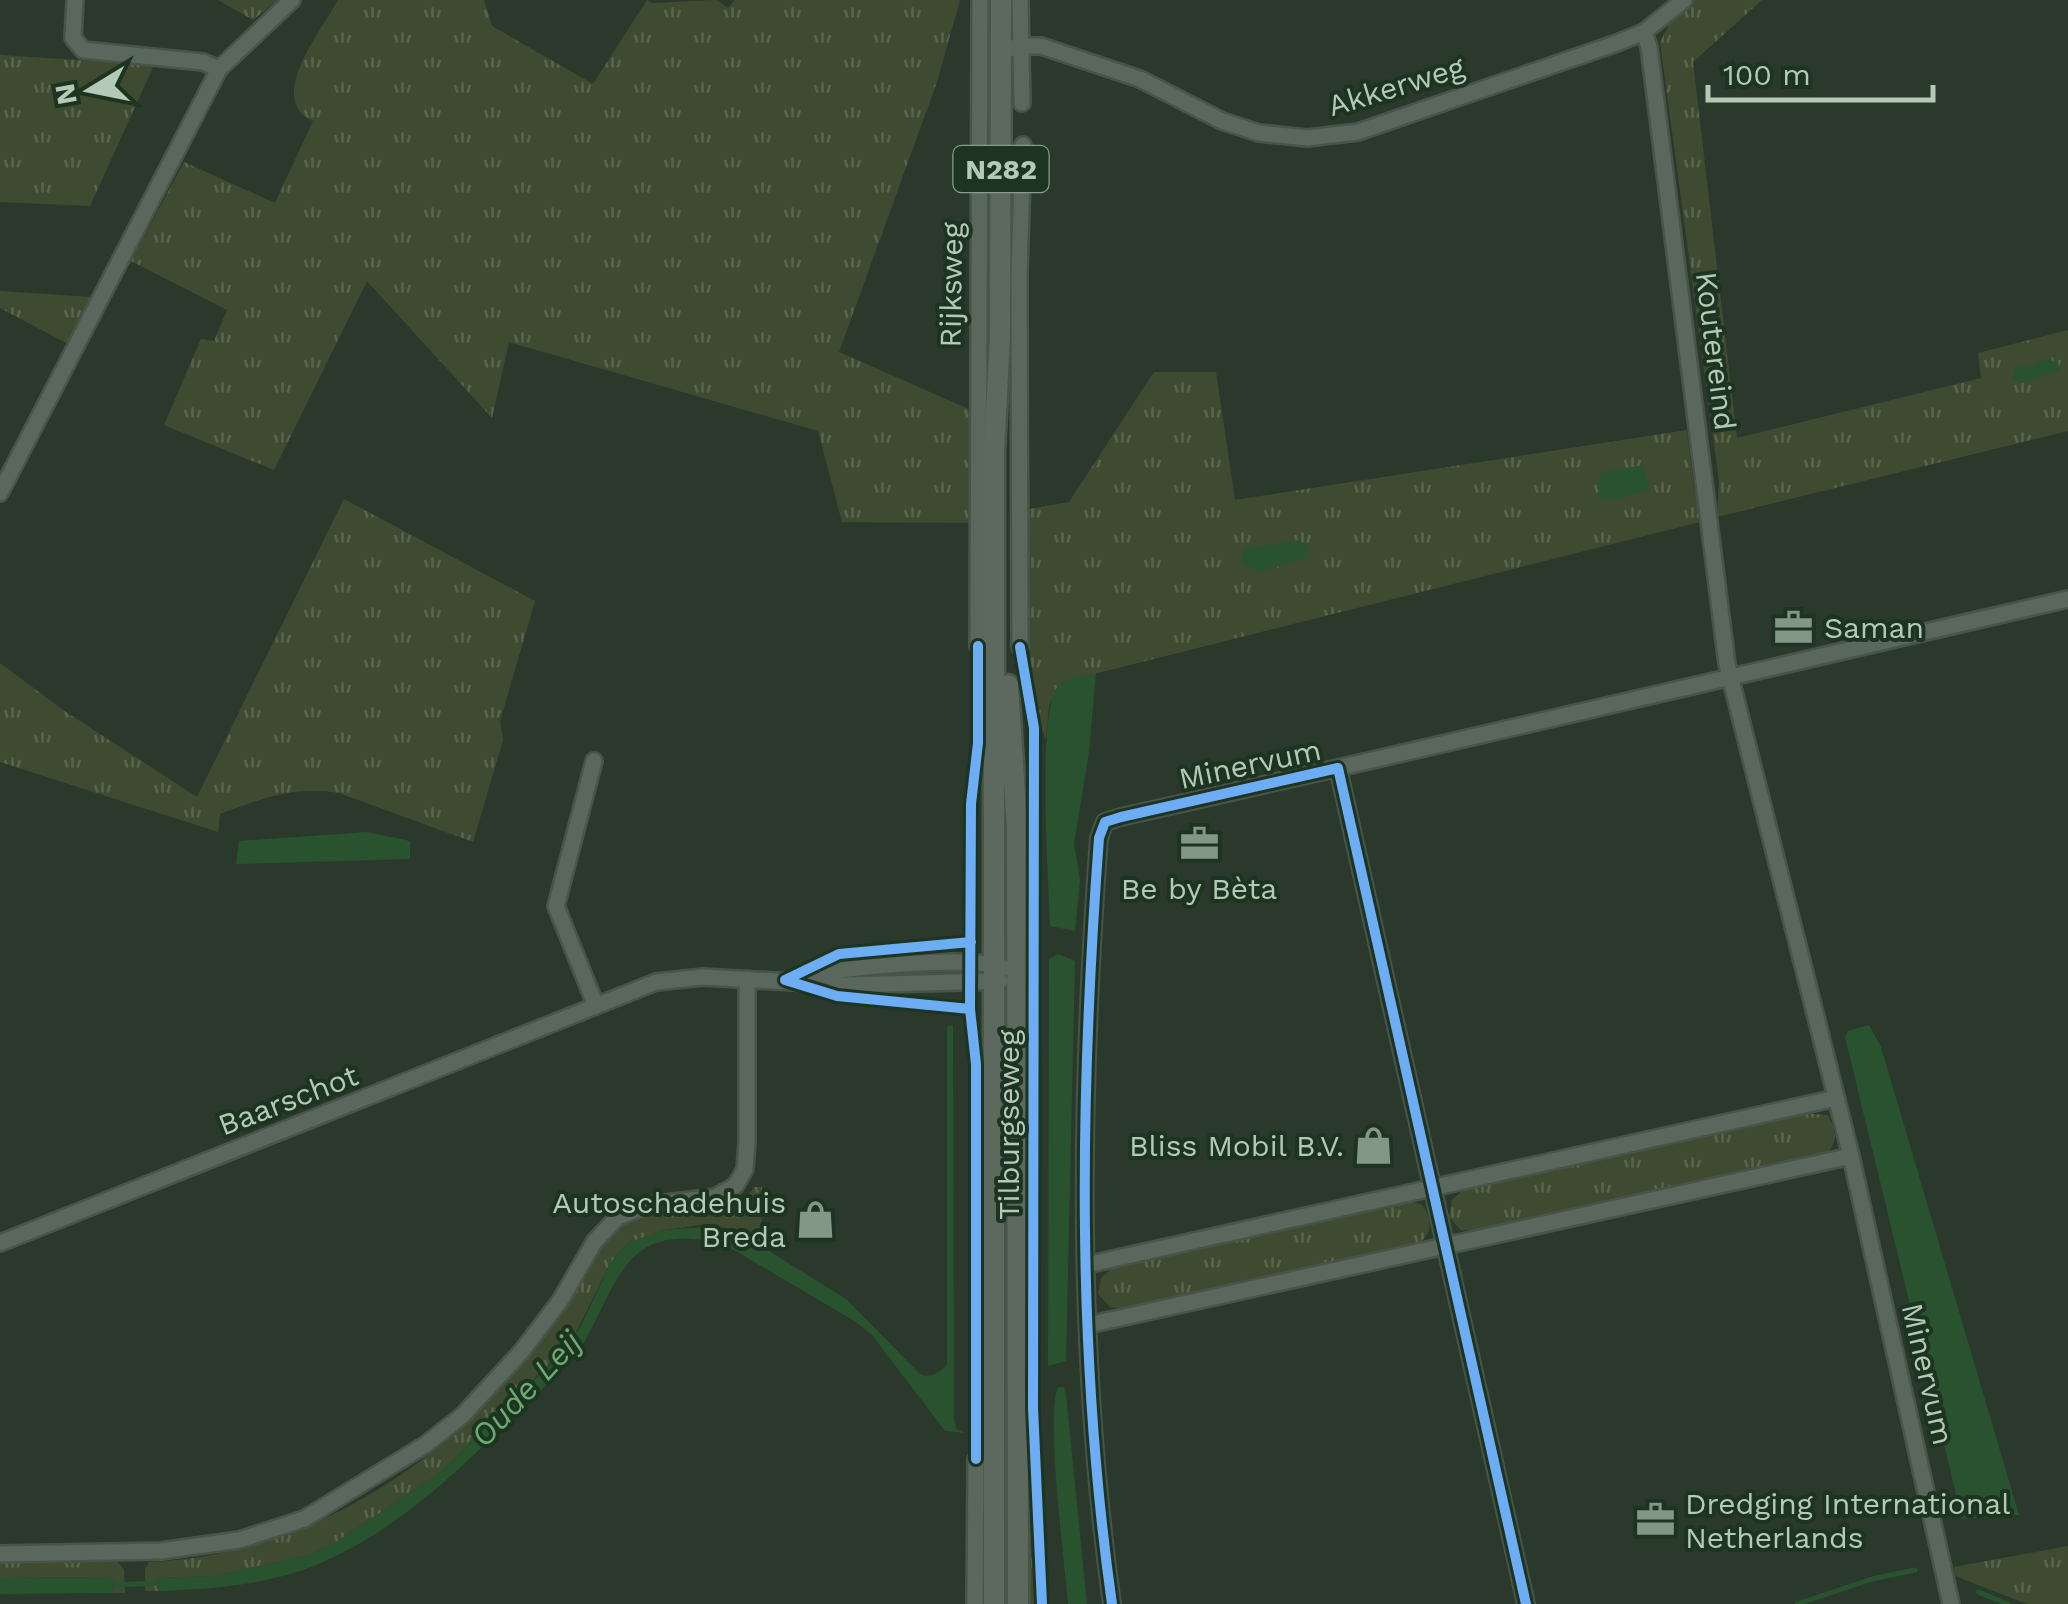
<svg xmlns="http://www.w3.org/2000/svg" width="2068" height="1604" font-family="'Work Sans',sans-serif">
	<defs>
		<pattern id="grass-tufts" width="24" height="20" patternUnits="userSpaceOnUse" patternTransform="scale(2.5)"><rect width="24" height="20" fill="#3f4b31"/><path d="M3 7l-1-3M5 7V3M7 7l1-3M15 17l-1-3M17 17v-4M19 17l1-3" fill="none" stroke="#58644d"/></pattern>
	</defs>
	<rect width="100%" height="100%" fill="#2a392c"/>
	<!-- grass -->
	<path fill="url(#grass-tufts)" d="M218,0H278L253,20Z
		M338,0H484L492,26L593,84L647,0L652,3L717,0L728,8L735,0H960L937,82L839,352L973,411L972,523L842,522L818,431L509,342L492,418L367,281L274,470L164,425L201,339L214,341L227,310L131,261L184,162L275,203L313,121C265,100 321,31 338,0Z
		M1693,0H1762L1693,62L1737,438L1981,378L1978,353L2068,330V431L1717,517L1719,481L1660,42L1672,19Z
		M0,55L154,65L90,206L0,202Z
		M0,291L91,297L68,344L0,308Z
		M1154,372H1216L1235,500L1687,430L1694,488L1703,507L1704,521L1062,682L1049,705L1046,739C1022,685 1030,570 1029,509L1069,502Z
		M344,499L535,601L500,721L503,740L473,842L339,793C296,785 260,799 220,814L218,832L0,762V663L63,710L197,797Z
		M1800,1113L1827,1115C1836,1127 1838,1139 1829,1152L1480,1231L1461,1230L1449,1217L1452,1200L1469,1185Z
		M754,1187H762L761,1245L725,1228L700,1225L664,1230L628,1243L611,1262L571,1342L440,1473L333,1544L309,1555L215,1576L158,1578L157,1589L161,1591H145V1569L149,1562C305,1556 450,1463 541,1339C553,1323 566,1307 577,1289C591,1266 602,1238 626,1223C650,1208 688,1210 715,1206L717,1213C732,1209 746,1200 754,1187Z
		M1413,1202L1422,1205C1434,1221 1432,1238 1413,1246L1129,1309L1110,1307L1098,1294L1101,1278L1118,1263L1395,1203Z
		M1027,1485L1037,1604H1025Z
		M2068,1546V1604H2027L1955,1576L1954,1567Z
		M118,1562L124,1570L125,1593H111L114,1592L112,1577L0,1578V1563Z"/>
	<!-- water -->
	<path fill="#29532e" d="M2045,359L2058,362L2060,370L2022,383L2012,378L2015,367L2032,366Z
		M1643,465L1650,490L1616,499H1597L1601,473Z
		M1297,540L1308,546L1307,558L1259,572L1242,564L1243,549Z
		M1096,673L1089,752L1074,843L1080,880L1075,931L1050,926C1049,886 1036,707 1059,685C1066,678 1086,676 1096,673Z
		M367,832L410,841V859L236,864L239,841Z
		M1058,954L1075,961L1066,1361L1048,1366L1049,959Z
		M953,1025L954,1418L956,1429L966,1433L945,1431L872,1335L856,1322L729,1247C702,1237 665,1233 641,1251C610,1273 598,1329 572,1359C552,1382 527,1401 506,1423C450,1480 387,1537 311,1567C264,1585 212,1589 161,1591L157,1589V1578L215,1576L309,1555L333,1544L440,1473L566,1349L581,1326L611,1262L628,1243L664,1230L717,1226L745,1236L846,1299L920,1374C931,1379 940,1373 947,1364V1027Z
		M1869,1025L1881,1047L2019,1515L1962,1519L1845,1037L1848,1031Z
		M1058,1387H1064L1066,1394L1087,1604H1068C1065,1564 1045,1414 1058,1387Z
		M113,1577L114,1592L111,1593L0,1594V1578Z"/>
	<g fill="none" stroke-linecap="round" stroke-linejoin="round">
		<!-- stream -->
		<path stroke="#29532e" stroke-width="5" d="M108,1585L162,1583
			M1978,1592L2008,1604
			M1797,1604L1872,1579L1915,1570"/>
		<defs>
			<path id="minor" d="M75,0L73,38L83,50L203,62L219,69
				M1020,0L1022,103
				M1644,32L1649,47L1727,664L1851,1156L1951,1604
				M1001,51L1020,46H1041L1140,79L1222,121L1259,133L1307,138L1358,132L1617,43L1644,32L1684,0
				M0,493L219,69L292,0
				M978,646L980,0
				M1020,647L1019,275L1023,145
				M594,761L556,906L596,1006
				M1338,768L2068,599
				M804,976C840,968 973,954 1004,968
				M0,1243L656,982L703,977L845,985L1000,981
				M1086,1265L1836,1098
				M1088,1325L1851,1156
				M0,1554L161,1551L239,1540L304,1519L425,1445L463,1415L522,1351L560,1301L595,1241L618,1217L649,1205L715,1197L735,1186L740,1178L745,1169L747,1142V979
				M975,1604L976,1459
				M1112,1604C1076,1350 1080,1093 1099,838L1105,822L1121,817L1338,768L1526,1604"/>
			<path id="major" d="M1008,685L1017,828L1018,1604
				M994,1604V450L1000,338L1001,0"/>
		</defs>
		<!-- minor casing -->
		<use href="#minor" stroke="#48544a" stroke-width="20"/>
		<!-- major casing -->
		<use href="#major" stroke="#48564a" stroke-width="25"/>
		<!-- minor -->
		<use href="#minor" stroke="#5a675c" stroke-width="15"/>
		<!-- major -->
		<use href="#major" stroke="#5d685e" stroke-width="20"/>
		<defs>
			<path id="cycleway" d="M1020,647L1034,728L1033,1408L1042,1604
				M785,980L839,954L971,942
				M785,980L837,996L970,1009
				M976,1459V1064L970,1009L971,804L978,743V646
				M1112,1604C1076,1350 1080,1093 1099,838L1105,822L1121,817L1338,768L1526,1604"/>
		</defs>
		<!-- cycleway casing -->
		<use href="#cycleway" stroke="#1d3420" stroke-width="16"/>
		<!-- cycleway -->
		<use href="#cycleway" stroke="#6dadf4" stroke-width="10"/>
	</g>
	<!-- icons -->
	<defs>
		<symbol id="office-bare" viewBox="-9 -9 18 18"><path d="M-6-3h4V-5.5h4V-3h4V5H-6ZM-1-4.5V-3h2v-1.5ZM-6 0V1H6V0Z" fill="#849786" stroke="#1d3420" stroke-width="2.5" paint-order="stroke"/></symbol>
		<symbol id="shop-bare" viewBox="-9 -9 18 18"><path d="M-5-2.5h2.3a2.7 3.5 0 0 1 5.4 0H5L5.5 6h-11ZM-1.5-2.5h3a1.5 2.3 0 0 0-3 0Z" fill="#849786" stroke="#1d3420" stroke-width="2.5" paint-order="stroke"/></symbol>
	</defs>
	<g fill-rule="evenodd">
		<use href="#office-bare" x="1766" y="600" width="55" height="55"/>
		<use href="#office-bare" x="1172" y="816" width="55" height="55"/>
		<use href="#shop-bare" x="1346" y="1118" width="55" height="55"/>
		<use href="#shop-bare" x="788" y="1192" width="55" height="55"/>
		<use href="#office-bare" x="1628" y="1492" width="55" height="55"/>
	</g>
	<g text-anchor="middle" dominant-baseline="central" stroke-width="8" stroke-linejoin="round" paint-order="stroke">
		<!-- shield labels -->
		<rect fill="#1d3420" stroke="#879d8a" stroke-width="2.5" x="953.5" y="146" width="95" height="46" rx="8"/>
		<g font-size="28" font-weight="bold" fill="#b4cab7">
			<text x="1001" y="169">N282</text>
		</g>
		<!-- street labels -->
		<g font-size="30" fill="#b4cab7" stroke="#1d3420">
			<text transform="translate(1396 86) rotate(-17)">Akkerweg</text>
			<text transform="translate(951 285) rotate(-89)">Rijksweg</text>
			<text transform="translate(1716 351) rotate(83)">Koutereind</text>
			<text transform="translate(1250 764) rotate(-12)">Minervum</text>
			<text transform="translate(288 1100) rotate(-21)">Baarschot</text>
			<text transform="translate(1008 1125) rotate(-90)">Tilburgseweg</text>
			<text transform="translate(1928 1374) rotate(77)">Minervum</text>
		</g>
		<!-- poi labels -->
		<g font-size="30" fill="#b4cab7" stroke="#1d3420" text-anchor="start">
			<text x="1824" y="627">Saman</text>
			<text x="1199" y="888" text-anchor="middle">Be by Bèta</text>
			<text x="1344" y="1145" text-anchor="end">Bliss Mobil B.V.</text>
			<text x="786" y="1202" text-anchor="end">Autoschadehuis<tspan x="786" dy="34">Breda</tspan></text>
			<text x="1685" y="1503">Dredging International<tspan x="1685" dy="34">Netherlands</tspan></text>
		</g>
		<!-- water labels -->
		<g font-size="32" font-style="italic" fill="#6caa73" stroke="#1d3420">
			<text transform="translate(526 1389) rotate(-47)">Oude Leij</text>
		</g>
	</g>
	<!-- north arrow -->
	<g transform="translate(90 90) rotate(260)" stroke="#1d3420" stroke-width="8" paint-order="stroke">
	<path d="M0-8L18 38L0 25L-18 38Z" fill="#b4cab7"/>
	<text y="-15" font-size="28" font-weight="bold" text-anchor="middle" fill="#b4cab7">N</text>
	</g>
	<!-- scale -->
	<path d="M1708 85v15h225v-15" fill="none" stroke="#b4cab7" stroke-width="5"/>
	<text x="1723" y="85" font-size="30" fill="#b4cab7" stroke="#1d3420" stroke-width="8" paint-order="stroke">100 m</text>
</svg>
